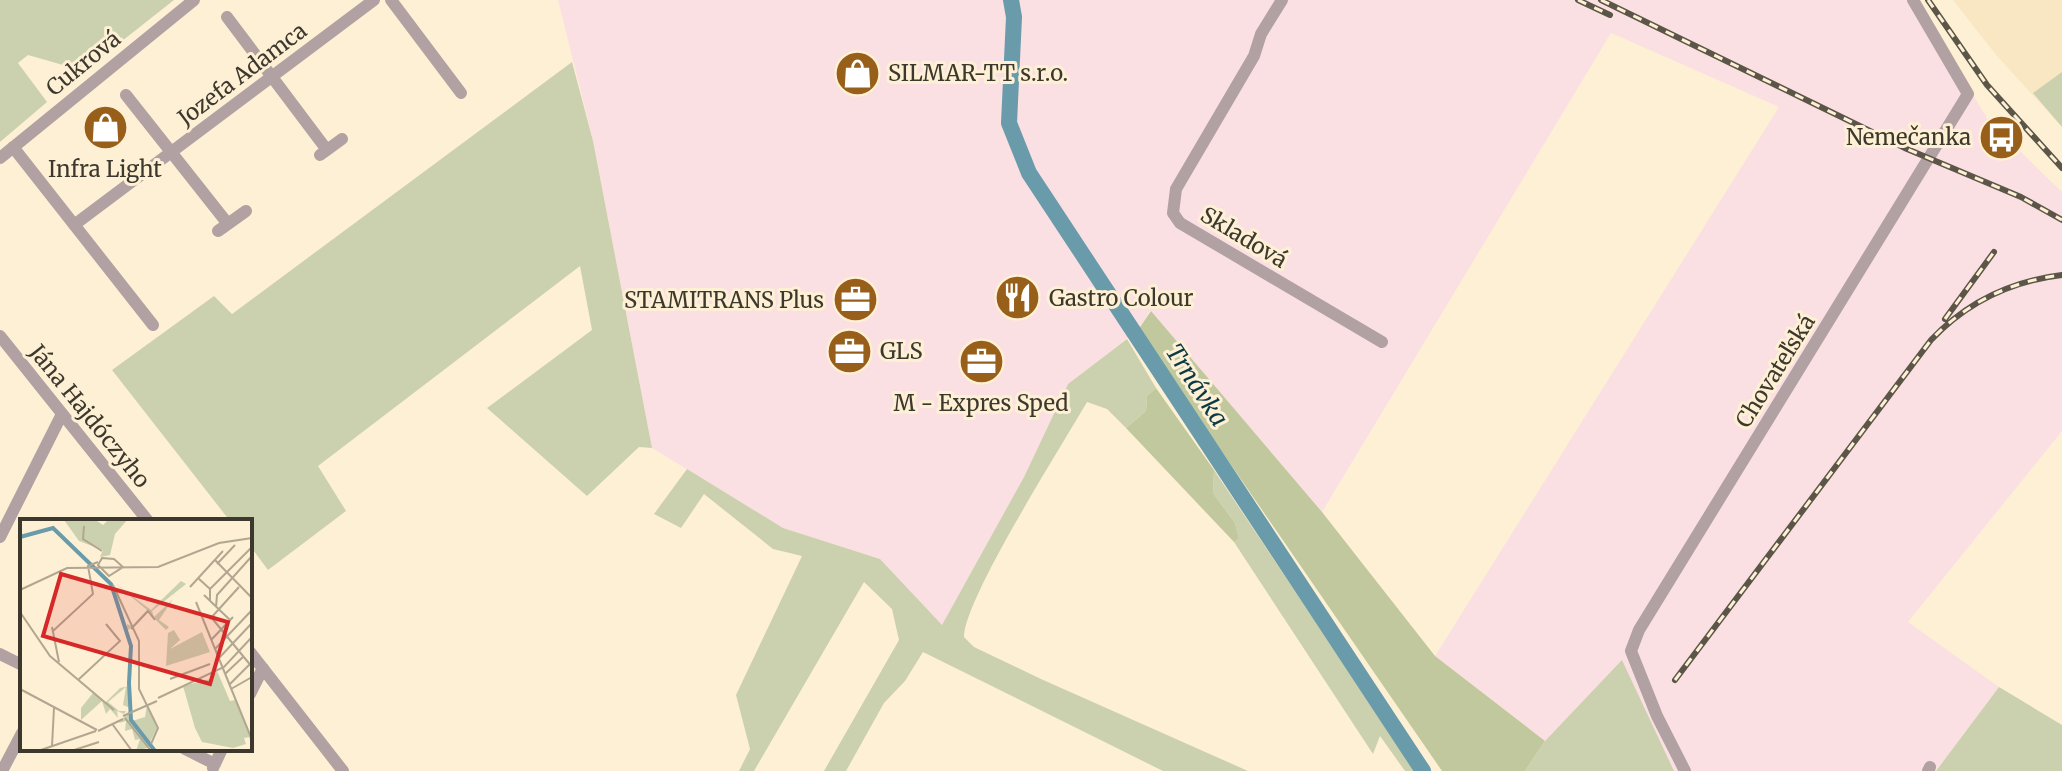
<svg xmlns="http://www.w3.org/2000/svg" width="2062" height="771" font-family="Merriweather,serif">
	<rect width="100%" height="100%" fill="#fef0d4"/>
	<!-- built -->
	<path fill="#f9e7c4" d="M1953,0H2062V127L1997,56Z"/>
	<!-- industrial -->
	<path fill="#fbe0e3" d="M558,0H1917L1988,120L2062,192V431L1908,622L1999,687L1936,771H1674L1622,661L1545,741L1435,656L1779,107L1611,33L1322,512L1150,311L1138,330L1068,384L1024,477L942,626L880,559L783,528L652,448L593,141Z"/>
	<!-- green -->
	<path fill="#cbd1ae" d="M0,0H174L84,71L28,55L18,63L47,102L0,142Z
		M572,62L593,141L652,448L639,447L587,496L487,408L592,330L580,266L318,466L346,511L268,570L250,546V521H230L112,370L214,296L232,314Z
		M2062,72V127L2033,93Z
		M1127,339L1156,388L1147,396L1146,411L1126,428L1107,409L1087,402C1063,444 964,599 964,637L974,647L1041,679L1248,771H1163L923,652L905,681L884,703L846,771H824L899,640L892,609L864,582L754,771H739L750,749L736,695L802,556L773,549L704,494L681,528L654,514L687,469L783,528L880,559L942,625L1024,477L1068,384Z
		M1214,470L1415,771H1405L1380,736L1373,754L1234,542L1239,539L1235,523L1213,493Z
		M1622,660L1674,771H1525L1545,741Z
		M1999,687L2062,725V771H1936Z"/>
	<!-- forest -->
	<path fill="#c1c89d" d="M1151,311L1322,512L1435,656L1545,741L1525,771H1442L1138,330Z
		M1156,388L1214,470L1213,493L1235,523L1239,539L1234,542L1126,428L1146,411L1147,396Z"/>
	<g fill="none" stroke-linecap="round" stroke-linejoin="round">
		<!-- river -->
		<path stroke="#699bab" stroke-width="16" d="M1011,0L1014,17L1009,123L1029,173L1423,771"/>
		<!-- minor -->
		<path stroke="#b1a1a3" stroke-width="12" d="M391,0L461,93
			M1282,0L1261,34L1254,56L1176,189L1173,213L1180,223L1382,342
			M227,17L327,150
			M126,95L228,224
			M13,147L153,325
			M320,155L342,139
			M0,158L194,0
			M74,225L374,0
			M218,231L246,211
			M0,336L148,521
			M0,537L62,414
			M250,652L343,771
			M0,654L22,665
			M250,694L263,668
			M185,749L215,764
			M213,768L222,749
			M2,771L22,733
			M1685,771L1657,716L1631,651L1639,630L1968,94L1913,0
			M1928,771L1930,767"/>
		<defs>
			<path id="rail" d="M1578,0L1610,15
				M1601,0L1907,149L2021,197L2062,220
				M1928,0L1987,85L2062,168
				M1945,319L1994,252
				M1675,680L1931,340C1966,303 2011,281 2062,275"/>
		</defs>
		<!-- rail casing -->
		<use href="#rail" stroke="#5c5648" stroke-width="6"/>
		<!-- rail -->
		<use href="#rail" stroke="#fef0d4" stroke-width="3" stroke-dasharray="9" stroke-linecap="butt"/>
	</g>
	<!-- icons -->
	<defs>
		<symbol id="shop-disc" viewBox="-11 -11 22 22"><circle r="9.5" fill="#985f1b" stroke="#fef0d4"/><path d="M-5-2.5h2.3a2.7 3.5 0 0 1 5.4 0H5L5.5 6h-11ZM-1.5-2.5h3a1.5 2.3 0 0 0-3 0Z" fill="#fff"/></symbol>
		<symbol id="bus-disc" viewBox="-11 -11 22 22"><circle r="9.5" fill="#985f1b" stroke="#fef0d4"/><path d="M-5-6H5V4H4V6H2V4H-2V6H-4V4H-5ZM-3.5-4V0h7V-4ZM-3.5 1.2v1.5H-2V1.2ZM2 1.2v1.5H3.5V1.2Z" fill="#fff"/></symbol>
		<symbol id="restaurant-disc" viewBox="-11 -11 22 22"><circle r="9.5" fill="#985f1b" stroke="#fef0d4"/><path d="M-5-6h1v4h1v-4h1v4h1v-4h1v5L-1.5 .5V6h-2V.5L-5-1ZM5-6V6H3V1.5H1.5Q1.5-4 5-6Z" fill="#fff"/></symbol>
		<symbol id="office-disc" viewBox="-11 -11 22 22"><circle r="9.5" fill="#985f1b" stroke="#fef0d4"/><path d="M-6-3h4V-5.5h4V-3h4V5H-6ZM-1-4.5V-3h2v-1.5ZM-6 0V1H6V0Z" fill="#fff"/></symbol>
	</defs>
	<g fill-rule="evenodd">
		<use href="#shop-disc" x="832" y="48" width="51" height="51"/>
		<use href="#shop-disc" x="80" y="102" width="51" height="51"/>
		<use href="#bus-disc" x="1976" y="112" width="51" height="51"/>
		<use href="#restaurant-disc" x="992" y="272" width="51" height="51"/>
		<use href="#office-disc" x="830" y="274" width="51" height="51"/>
		<use href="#office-disc" x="824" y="326" width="51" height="51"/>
		<use href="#office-disc" x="956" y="336" width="51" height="51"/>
	</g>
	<g text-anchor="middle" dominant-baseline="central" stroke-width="6" stroke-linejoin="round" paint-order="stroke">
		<!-- street labels -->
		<g font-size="22" fill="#3d382d" stroke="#fef0d4">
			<text transform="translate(83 63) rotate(-39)">Cukrová</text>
			<text transform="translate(242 74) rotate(-37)">Jozefa Adamca</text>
			<text transform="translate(1244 237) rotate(31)">Skladová</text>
			<text transform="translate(1775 371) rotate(-58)">Chovateľská</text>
			<text transform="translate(90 416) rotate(51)">Jána Hajdóczyho</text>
		</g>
		<!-- poi labels -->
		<g font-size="22" fill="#3d382d" stroke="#fef0d4" text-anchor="start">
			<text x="888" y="73">SILMAR-TT s.r.o.</text>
			<text x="1971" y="137" text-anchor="end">Nemečanka</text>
			<text x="105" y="169" text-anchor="middle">Infra Light</text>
			<text x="1049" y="298">Gastro Colour</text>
			<text x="824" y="300" text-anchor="end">STAMITRANS Plus</text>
			<text x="880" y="351">GLS</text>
			<text x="981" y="403" text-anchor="middle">M - Expres Sped</text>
		</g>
		<!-- water labels -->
		<g font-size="24" font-style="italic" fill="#093946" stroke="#fef0d4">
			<text transform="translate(1197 385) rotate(57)">Trnávka</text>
		</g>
	</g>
	<!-- overview -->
	<g transform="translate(20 519)">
		<rect width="232" height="232" fill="#fef0d4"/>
		<path d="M74,0L83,6L89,0H108L95,15L90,36L80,38L83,31L59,22L44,1ZM161,62L166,65L132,92L134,98L153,80L139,101L149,108L146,111L128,93L107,112V105L112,107L127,91L95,64L131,91ZM154,111L160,121L150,130L182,113L190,133L146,147L148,114ZM197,152L210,182L215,181L230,218L232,225L229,218L224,219L226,225L213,229L182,223L175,209L163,167L190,160ZM109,167L110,189L103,186L106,168L88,183L99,192H106L104,195L97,192L98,199L90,190L86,195L82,182L61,201V189L73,174L86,183L100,169ZM127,186L137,209L127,229L116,232L120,220L115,221L112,210L105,212L106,202L99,204L110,191L112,202L125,198Z" fill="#cbd1ae"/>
		<path fill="none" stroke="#699bab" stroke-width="4" d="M0,18L33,9L91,65L111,127L109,164M109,164L111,201L135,232"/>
		<path fill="none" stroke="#b1a691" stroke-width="2" d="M64,7L63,20L82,32M82,39L94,40L103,48L89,57L78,46ZM195,41L232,79M197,45L215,26M178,59L190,70V82M93,66L119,122V170L138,209L131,225M170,68L203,32M190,70L232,28M0,71L47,49L138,48L199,24L232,19M184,76L210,101M176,83L232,221M196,88L197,76L232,37M0,93L30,137L94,191M191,98L232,148M190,100L219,68M32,108L39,143M111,110L128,92L135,101M33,112L73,75L68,47L78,43M191,121L213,98M195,130L232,91M199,139L232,104M205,155L224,137M150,160L190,145M58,161L100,122L86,105M209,166L230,145M0,170L77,211M211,170L232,158M138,179L204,148L232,118M103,197L137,182M105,199L131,232M93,206L112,232M78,212L103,200M32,227L34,189M18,232L76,212M51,232L79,223"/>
		<path fill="#d62828" fill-opacity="0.15" stroke="#d62828" stroke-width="4" d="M41,55L208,103L190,165L23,117Z"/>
		<rect width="232" height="232" fill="none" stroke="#3d382d" stroke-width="4"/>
	</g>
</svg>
